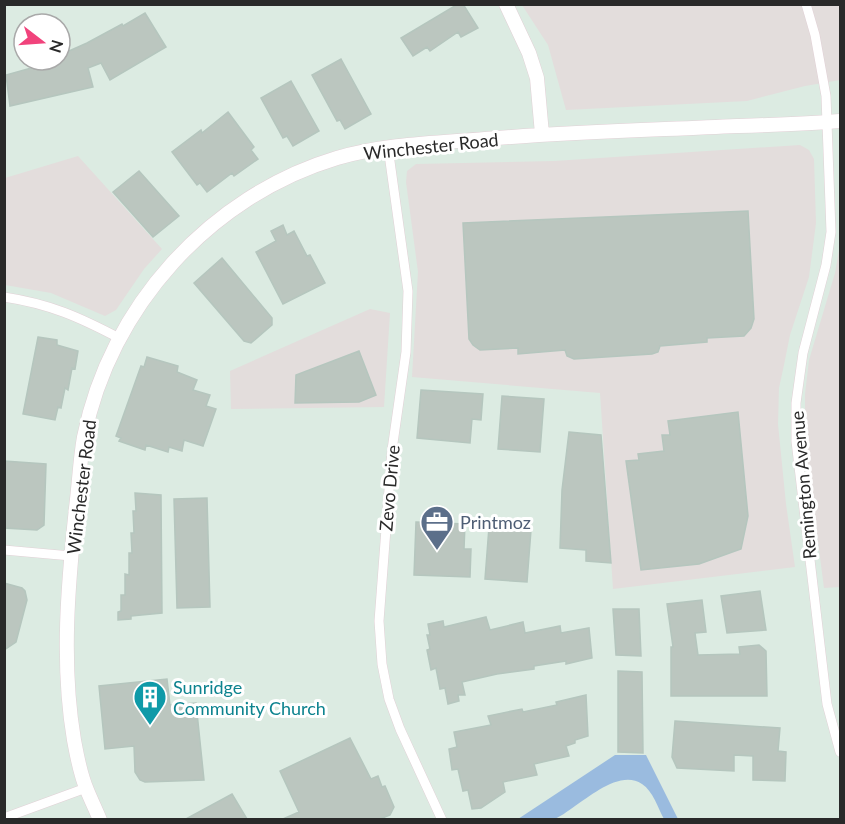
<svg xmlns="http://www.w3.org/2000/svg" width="845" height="824" font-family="Lato,sans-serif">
	<rect width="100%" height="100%" fill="#dcebe2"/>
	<!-- industrial -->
	<path fill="#e3dddc" d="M522,5H840V80L805,86L747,101L566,110L548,45Z
		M800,145L809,150L814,159L816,223L809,277L790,335L784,365L779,388L778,424L786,504L795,567L613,589L600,393L412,377L418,272L406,182L407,171L416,164L554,161Z
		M78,156L162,249L144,269L116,310L105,316L51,293L5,285V178Z
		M840,244V587L824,588L805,442V394L809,360L835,273Z
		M370,309L390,313L384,407L231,409L230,371Z"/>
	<!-- green -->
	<path fill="#9abbdf" d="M615,755H646L678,819H664C658,808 653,791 642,784C621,770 592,795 575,806C568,811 559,818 551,820C540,821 528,820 518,819Z"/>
	<!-- building -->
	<path fill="#bbc6bf" stroke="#b5c6be" stroke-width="1.5" d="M458,4H463L478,28L461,37L458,32L430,51L427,47L413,56L401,38Z
		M145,13L166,47L110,80L101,63L88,68L93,87L10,106L6,75L60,60V55L87,43L122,24L123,26Z
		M341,59L371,114L345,129L340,120L337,121L312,75Z
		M291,81L319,131L293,146L287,136L283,138L261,98Z
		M228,112L254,147L251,150L258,159L234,176L232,173L207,192L200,183L197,185L172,152L201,130L202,133Z
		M139,171L179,216L153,237L113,192Z
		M748,211L754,319L751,328L744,336L707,338V342L660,346L658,352L652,354L574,359L567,356L565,350L518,354V348L480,350L473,345L469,339L463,223Z
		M283,225L287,235L294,231L307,256L310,255L325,283L283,304L256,252L276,241L271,231Z
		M222,258L272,318V325L251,343L244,341L194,283Z
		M38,337L57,340V345L78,351L75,369L72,368L68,390L65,388L61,408L58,407L55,420L23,414Z
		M359,351L376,395L359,402L295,403L296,375Z
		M147,357L178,366L177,372L197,380L193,390L210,395L206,406L216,409L203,446L184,440L182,451L169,447L168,452L146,445L145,450L119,441L121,438L116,436L141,366L144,367Z
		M421,390L483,394L481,420L472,419L470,443L417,438Z
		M502,396L544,399L540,452L498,449Z
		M738,412L748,516L741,549L699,564L641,570L626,461L639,460L638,454L664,451L662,435H670L668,421Z
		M569,432L601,435L611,563L586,561V550L560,548L562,490Z
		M4,461L46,464L44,525L37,530L4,528Z
		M135,493L161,495L162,613L131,616V619L118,620V612L121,611V595H125V574L129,575V553H132L131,533H134L133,511H136Z
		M207,498L210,607L177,608L174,499Z
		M416,522L465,524L464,549H471L470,577L414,575Z
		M489,527L531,530L527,582L485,579Z
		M4,583L22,588L25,591L27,600L16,642L4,650Z
		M760,591L766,630L727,633L721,596Z
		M702,600L706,632L695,633L698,655L740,654L739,647L759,645L766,651L767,696H671V647H673L667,604Z
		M613,609H639L641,656L616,655Z
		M486,617L490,630L523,622L525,633L560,626L561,633L589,628L592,658L566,664V661L534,666V669L497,674L462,682L465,695H458L459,701L448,704L445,688L440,689L436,668L431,670L427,650L430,649L427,635H430L428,624L443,621L444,627Z
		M618,671L642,672L643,753L618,752Z
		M167,679L170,705L196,703L204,780L145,782L140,780L135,772L134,746L105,749L99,686Z
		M586,695L588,736L575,740V743L566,746L569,756L534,764L537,775L503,782L505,792L481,808L472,809L468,790L463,791L458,769L452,770L449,749L457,747L454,732L491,725L488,716L522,709L523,712L557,705L556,702Z
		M675,721L780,728L778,751L786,752L785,781L753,780V756L734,755V771L677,768L672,757Z
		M350,738L371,779L378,776L382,787L385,786L394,807L390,815L380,819H283L299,812L280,771Z
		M232,794L247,819H186Z"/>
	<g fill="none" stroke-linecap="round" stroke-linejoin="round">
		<defs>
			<path id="street" d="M806,4L815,35L826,96L831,232L826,265L803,353L796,403V441L827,704L840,752
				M388,147L408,291L406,352L392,450L379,621L382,664L389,699L400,729L442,820
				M4,297C50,304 79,317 119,338
				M4,550L71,556
				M4,818L86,788"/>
			<path id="secondary" d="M506,4L529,53L537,78L542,134
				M100,820C96,810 91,800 87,790C80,774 77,756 74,740C61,663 68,585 76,508C79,484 80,460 84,437C110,307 210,196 337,158C385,144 435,143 485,139C569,132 653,130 737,126C771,125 806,124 840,121"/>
		</defs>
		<!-- street casing -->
		<use href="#street" stroke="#e1d1d6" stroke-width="10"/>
		<!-- secondary casing -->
		<use href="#secondary" stroke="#e1d1d6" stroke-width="15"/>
		<!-- street -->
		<use href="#street" stroke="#fff" stroke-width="9"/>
		<!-- secondary -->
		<use href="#secondary" stroke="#fff" stroke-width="14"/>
	</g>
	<!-- icons -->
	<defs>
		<symbol id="office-pin" viewBox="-11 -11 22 30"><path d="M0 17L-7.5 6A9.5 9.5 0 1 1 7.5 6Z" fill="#5c6f8a" stroke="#fff"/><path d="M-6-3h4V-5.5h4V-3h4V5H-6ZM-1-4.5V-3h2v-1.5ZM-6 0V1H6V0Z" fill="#fff"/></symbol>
		<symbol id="building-pin" viewBox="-11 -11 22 30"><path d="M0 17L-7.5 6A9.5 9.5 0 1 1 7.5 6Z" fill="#0f9aa8" stroke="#fff"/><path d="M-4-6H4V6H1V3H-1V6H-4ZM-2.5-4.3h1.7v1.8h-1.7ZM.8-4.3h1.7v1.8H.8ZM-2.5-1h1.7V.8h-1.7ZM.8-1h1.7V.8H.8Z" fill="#fff"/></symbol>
	</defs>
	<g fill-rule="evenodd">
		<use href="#office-pin" x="418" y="503" width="38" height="52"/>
		<use href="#building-pin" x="131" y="678" width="38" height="52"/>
	</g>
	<g text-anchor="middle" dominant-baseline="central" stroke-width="6" stroke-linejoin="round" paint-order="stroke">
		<!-- street labels -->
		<g font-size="18" fill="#292929" stroke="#fff">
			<text transform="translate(431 146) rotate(-6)">Winchester Road</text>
			<text transform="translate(803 485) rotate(-95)">Remington Avenue</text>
			<text transform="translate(81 487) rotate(-83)">Winchester Road</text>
			<text transform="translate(389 488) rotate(-85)">Zevo Drive</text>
		</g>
		<!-- service labels -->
		<g font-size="18" fill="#4e5e75" stroke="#fff" text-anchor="start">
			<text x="460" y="522">Printmoz</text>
		</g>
		<!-- culture labels -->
		<g font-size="18" fill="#0d838f" stroke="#fff" text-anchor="start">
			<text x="173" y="687">Sunridge<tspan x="173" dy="21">Community Church</tspan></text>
		</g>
	</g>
	<!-- border -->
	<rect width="845" height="824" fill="none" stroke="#292929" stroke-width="12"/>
	<!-- north arrow -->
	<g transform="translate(42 42) rotate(107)"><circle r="28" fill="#ffffff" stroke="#a9a9a9" stroke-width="1.5"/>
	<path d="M0-4.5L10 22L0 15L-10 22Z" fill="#f1437c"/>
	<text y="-9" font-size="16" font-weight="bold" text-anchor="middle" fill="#292929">N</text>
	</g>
</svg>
